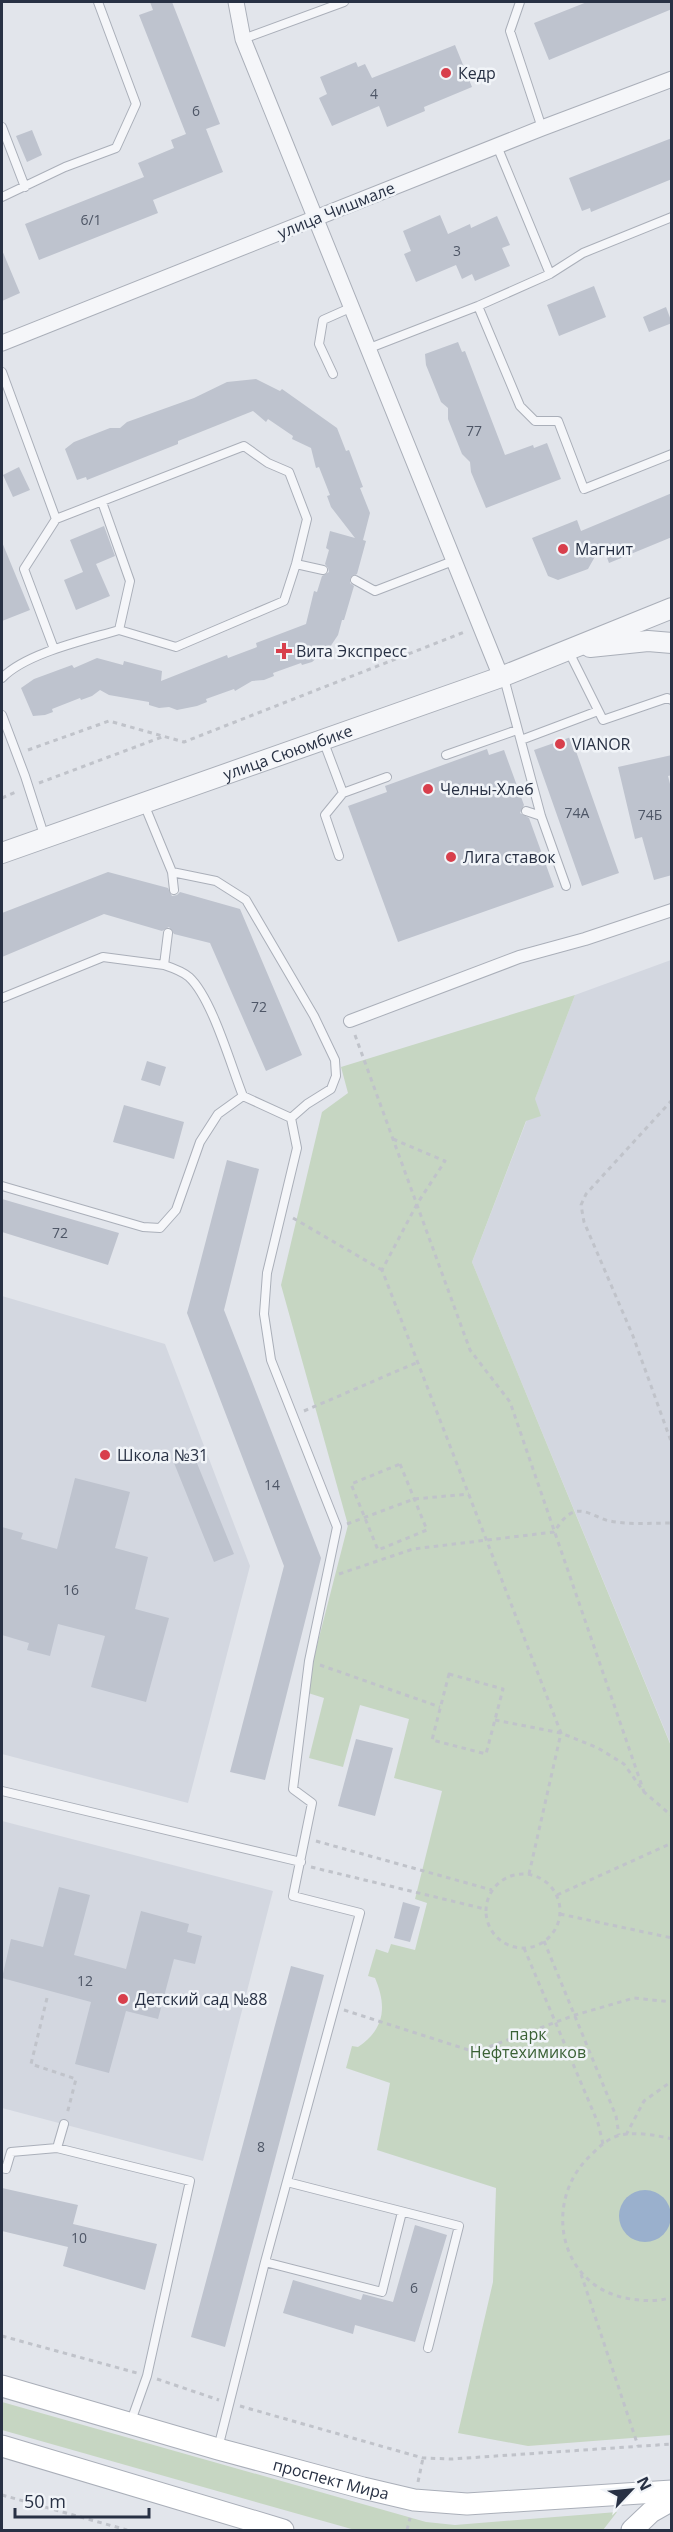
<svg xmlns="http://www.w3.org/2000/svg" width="673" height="2532" font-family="'Open Sans',sans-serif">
	<rect width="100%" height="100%" fill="#e2e5eb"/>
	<!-- built -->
	<path fill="#d3d7e0" d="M671,960V1745L472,1262L575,995Z
		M2,1296L165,1344L250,1566L188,1803L2,1754Z
		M2,1821L273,1891L203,2161L2,2108Z"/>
	<!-- green -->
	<path fill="#c6d6c2" d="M575,995L535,1099L541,1116L526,1121L472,1262L671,1746V2435L528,2446L458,2433L493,2282L496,2188L377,2150L390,2083L346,2068L352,2046L358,2047C385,2029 387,2006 375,1978L368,1976L376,1949L388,1953L391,1944L415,1950L427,1903L415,1899L442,1791L394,1778L409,1719L360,1705L343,1767L309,1758L324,1698L305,1692L348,1525L281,1285L322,1112L348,1093L341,1067Z
		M2,2402L426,2522L455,2525L617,2512L603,2530H355L2,2430Z"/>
	<!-- water -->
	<path fill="#9ab0cd" d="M619 2216a26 26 0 1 1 52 0a26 26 0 1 1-52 0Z"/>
	<!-- building -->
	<path fill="#bec3ce" d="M150,2H172L220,124L206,129L223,172L153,200L158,213L39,260L25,224L144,177L138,163L174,148L171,140L186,134L139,15L153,10Z
		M587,2H672V9L549,60L534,23Z
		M455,45L472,87L424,107L425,111L387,127L379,106L332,126L319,98L327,94L320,77L356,62L358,67L365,64L372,78Z
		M32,130L42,155L27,162L16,136Z
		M672,138V179L591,212L590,208L582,211L569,178Z
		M440,215L448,234L470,224L471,228L497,216L510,245L502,248L510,266L475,281L472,274L462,279L456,265L416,282L404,254L411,251L403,231Z
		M2,250L20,293L2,301Z
		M594,286L606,317L559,336L547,305Z
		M666,307L672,323L649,332L643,317Z
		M458,342L462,352L465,351L505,455L533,445L534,448L547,443L561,479L486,508L471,472L470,462L462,454L448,419V408L441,402L426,365L425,354Z
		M256,379L280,391L282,389L337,428L346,451L349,450L363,487L360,488L370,513L363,540L366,541L357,574L350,578V583L354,586L344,620H342L338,635L330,647L312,662L302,665L301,663L273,673L274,676L264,680L252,681L235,691L234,689L206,699L207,702L197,706L177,710L169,707L159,708L149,705V702L109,695L100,690L92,696L81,700L80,698L52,709L53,712L45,715L33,716L21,688L34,679L72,665L74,668L97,658L123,665L124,661L162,671L161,681L227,655L228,658L257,647L256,643L306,624L314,591L317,592L322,576L329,572L328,568L325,564L329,550L326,548L330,531L355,538L331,507L327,496L330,495L319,467L316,468L311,448L292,439L293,436L268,419L266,422L253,411L178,441V444L87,480L86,477L77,480L65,449L74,442L110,428H120L127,422L194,398L227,382Z
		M19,467L30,490L13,497L3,475Z
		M672,493V537L609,563L602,544L588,569L558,580L548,576L532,538L577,520L581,531Z
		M104,526L115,556L96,564L110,596L76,610L64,580L83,572L70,540Z
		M2,542L30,610L2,621Z
		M571,737L619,873L582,886L534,750Z
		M487,749L489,755L504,750L524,805L520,813L529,818L554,887L398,942L348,806L387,792L385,786Z
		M672,755V775L668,776L672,792V875L654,880L642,837L635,839L618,767Z
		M108,872L168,888L172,896L177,895L180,892L240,909L302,1055L266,1071L210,943L174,934L169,927L162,931L104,914L2,957V913Z
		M147,1061L166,1067L160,1086L141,1080Z
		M124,1105L184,1122L174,1159L113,1142Z
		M227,1160L259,1169L224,1310L321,1558L265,1780L230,1772L284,1566L187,1313Z
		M2,1199L119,1233L108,1265L2,1232Z
		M192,1451L234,1554L214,1562L172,1458Z
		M75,1478L130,1492L115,1548L148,1557L135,1609L169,1618L146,1702L91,1687L105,1636L58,1624L50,1656L27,1650L29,1643L2,1635V1527L23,1533L21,1539L57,1549Z
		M356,1739L393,1748L375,1816L338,1806Z
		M59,1887L90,1895L74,1955L126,1969L141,1911L189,1924L187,1932L202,1936L195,1964L174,1959L158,2019L126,2011L109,2073L75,2064L91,2002L2,1978L11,1939L43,1947Z
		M403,1902L420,1907L410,1942L394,1938Z
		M291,1966L324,1975L225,2347L191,2337Z
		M2,2188L78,2205L73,2224L157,2244L145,2290L63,2266L68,2247L2,2231Z
		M415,2225L447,2235L415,2342L355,2325L353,2334L283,2313L293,2280L361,2300L363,2294L393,2302Z"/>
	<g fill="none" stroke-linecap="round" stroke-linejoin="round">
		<defs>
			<path id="service" d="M520,2L510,31L542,128
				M243,39L344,2
				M2,127L25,187
				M497,146L550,274L583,253L672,217
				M2,197L65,167L116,148L136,104L98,2
				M478,306L520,406L535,421H558L584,489L672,454
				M367,349L478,306L550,274
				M2,372L56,519L244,446L268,463L289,472L307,519L296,564L284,601L176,647L119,630L130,581L102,502
				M333,374L319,344L323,320L350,308
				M296,564L323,570
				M355,580L375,591L453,561
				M54,649L24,569L56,519
				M569,652L603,720L667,698L672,700
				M2,678C26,653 86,640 119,630
				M504,678L541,816L566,886
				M2,715L25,776L45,838
				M323,740L343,793L387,777
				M521,740L598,711
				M446,755L517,730
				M144,804L172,872L174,890
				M526,811L541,816
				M339,856L325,815L343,793
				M172,872L216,881L246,900L314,1016L335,1060L336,1076L331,1089L307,1104L291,1118L297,1148L267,1273L264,1314L271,1360L337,1527L309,1661L293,1789L312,1803L293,1896L360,1913L265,2262L218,2448
				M168,933L164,965C173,968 182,971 189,977C212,998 231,1066 243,1096L291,1118
				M2,998L103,957L164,965
				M2,1186L143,1227L160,1228L176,1210L200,1142L218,1114L243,1096
				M2,1791L301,1862
				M64,2124L57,2148L190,2181L147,2376L131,2421
				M2,2168L6,2169L11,2152L57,2148
				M287,2182L459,2226L428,2348
				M265,2262L382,2292L402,2212"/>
			<path id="pedestrian" d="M350,1021L519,957L585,939L672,910"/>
			<path id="minor" d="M236,2L243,39L501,677
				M2,343L542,128L672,79"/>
			<g id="tertiary">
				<path d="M590,647L648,641L672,643"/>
				<path id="s1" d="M2,853L501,677L672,608"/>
			</g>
			<g id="secondary">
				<path id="s2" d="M2,2386L218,2449L363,2488L414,2500L467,2504L672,2491"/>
				<path d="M2,2446L283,2530"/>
				<path d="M632,2530L651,2512L672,2500"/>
			</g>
		</defs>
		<!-- service casing -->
		<use href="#service" stroke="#aaafb9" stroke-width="10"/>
		<!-- pedestrian casing -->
		<use href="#pedestrian" stroke="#aaafb9" stroke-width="14"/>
		<!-- minor casing -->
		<use href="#minor" stroke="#aaafb9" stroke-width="17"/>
		<!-- tertiary casing -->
		<use href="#tertiary" stroke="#aaafb9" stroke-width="22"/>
		<!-- secondary casing -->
		<use href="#secondary" stroke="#aaafb9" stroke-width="23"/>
		<!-- path -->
		<path stroke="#c0c3ca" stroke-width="3" stroke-dasharray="4.5 4.5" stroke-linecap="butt" d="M28,750L109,721L184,742L467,631
			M39,783L162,737
			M2,798L16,792
			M355,1035L470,1350L510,1402L644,1792
			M672,1100L586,1194L581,1205L584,1222L633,1336L672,1444
			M393,1139L445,1161L417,1204L382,1270L561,1733L529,1874
			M293,1218L382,1270
			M304,1411L418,1362
			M400,1464L427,1530L378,1550L351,1484Z
			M347,1524L414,1499L469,1494
			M339,1574L413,1549L554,1532C559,1525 565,1515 574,1512C586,1508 598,1519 610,1521C630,1525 651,1523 672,1523
			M320,1665L440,1707
			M449,1674L503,1689L486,1754L432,1740Z
			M495,1720L561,1733L598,1748L624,1764L644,1792L672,1816
			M316,1841L492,1890
			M311,1867L485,1909
			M486 1911a37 37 0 1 1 74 0a37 37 0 1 1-74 0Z
			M557,1895L672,1843
			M560,1914L672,1938
			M544,1941L616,2116L619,2135
			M524,1948L598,2123L603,2144
			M47,1998L31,2064L76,2079L67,2114
			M344,2010L475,2052L575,2015L634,1998L672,2002
			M626,2135L644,2101L672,2081
			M672,2139C656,2135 633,2131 617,2136C606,2140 599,2147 591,2155C541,2201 559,2289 631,2299C645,2301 658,2302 672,2297
			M581,2274L638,2446
			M2,2336L137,2373
			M157,2379L219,2400
			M240,2406L423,2458L452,2459L672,2444
			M418,2482L423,2458
			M2,2495L127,2530
			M407,2530L410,2518"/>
		<!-- service -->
		<use href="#service" stroke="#f5f6f9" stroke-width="8"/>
		<!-- pedestrian -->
		<use href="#pedestrian" stroke="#f5f6f9" stroke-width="12"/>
		<!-- minor -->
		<use href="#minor" stroke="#f5f6f9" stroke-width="15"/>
		<!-- tertiary -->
		<use href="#tertiary" stroke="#f5f6f9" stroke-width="20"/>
		<!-- secondary -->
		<use href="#secondary" stroke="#fff" stroke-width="21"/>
	</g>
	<!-- markers -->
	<g fill="#d83f4c" stroke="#f1f4f8" stroke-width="2">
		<circle cx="446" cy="73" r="6"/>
		<circle cx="563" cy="549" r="6"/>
		<path d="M281 642h6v6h6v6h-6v6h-6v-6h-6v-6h6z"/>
		<circle cx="560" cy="744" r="6"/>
		<circle cx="428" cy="789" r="6"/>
		<circle cx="451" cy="857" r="6"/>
		<circle cx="105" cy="1455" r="6"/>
		<circle cx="123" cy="1999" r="6"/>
	</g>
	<g text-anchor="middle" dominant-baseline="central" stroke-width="5" stroke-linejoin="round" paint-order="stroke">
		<!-- number labels -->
		<g font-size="14" fill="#4e5666">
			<text x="374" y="93">4</text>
			<text x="196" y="110">6</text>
			<text x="91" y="219">6/1</text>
			<text x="457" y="250">3</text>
			<text x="474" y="430">77</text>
			<text x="577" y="812">74А</text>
			<text x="650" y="814">74Б</text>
			<text x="259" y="1006">72</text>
			<text x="60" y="1232">72</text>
			<text x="272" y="1484">14</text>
			<text x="71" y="1589">16</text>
			<text x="85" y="1980">12</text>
			<text x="261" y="2146">8</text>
			<text x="79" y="2237">10</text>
			<text x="414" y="2287">6</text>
		</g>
		<!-- poi labels -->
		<g font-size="16" fill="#283144" stroke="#f1f4f8" text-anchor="start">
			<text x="458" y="73">Кедр</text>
			<text x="575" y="549">Магнит</text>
			<text x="296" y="651">Вита Экспресс</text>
			<text x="572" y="744">VIANOR</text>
			<text x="440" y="789">Челны-Хлеб</text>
			<text x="463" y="857">Лига ставок</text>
			<text x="117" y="1455">Школа №31</text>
			<text x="135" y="1999">Детский сад №88</text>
		</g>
		<!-- street labels -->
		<g font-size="16" fill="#283144" stroke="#f1f4f8">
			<text transform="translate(336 210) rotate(-22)">улица Чишмале</text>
			<text stroke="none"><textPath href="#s1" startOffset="303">улица Сююмбике</textPath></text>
			<text stroke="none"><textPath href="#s2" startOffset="342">проспект Мира</textPath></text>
		</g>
		<!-- park labels -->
		<g font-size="16" fill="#3a6135" stroke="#f1f4f8">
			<text x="528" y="2034">парк<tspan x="528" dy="18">Нефтехимиков</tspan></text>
		</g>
	</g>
	<!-- border -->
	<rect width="673" height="2532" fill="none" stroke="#283144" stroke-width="6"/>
	<!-- north arrow -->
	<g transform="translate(631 2490) rotate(64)" stroke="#f1f4f8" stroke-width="4.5" paint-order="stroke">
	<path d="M0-4.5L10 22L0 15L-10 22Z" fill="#283144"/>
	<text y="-9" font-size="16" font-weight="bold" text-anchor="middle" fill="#283144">N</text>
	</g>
	<!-- scale -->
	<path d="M15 2508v9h134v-9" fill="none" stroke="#283144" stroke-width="3"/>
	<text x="24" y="2508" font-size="18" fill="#283144" stroke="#f1f4f8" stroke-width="4.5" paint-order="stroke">50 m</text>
</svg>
